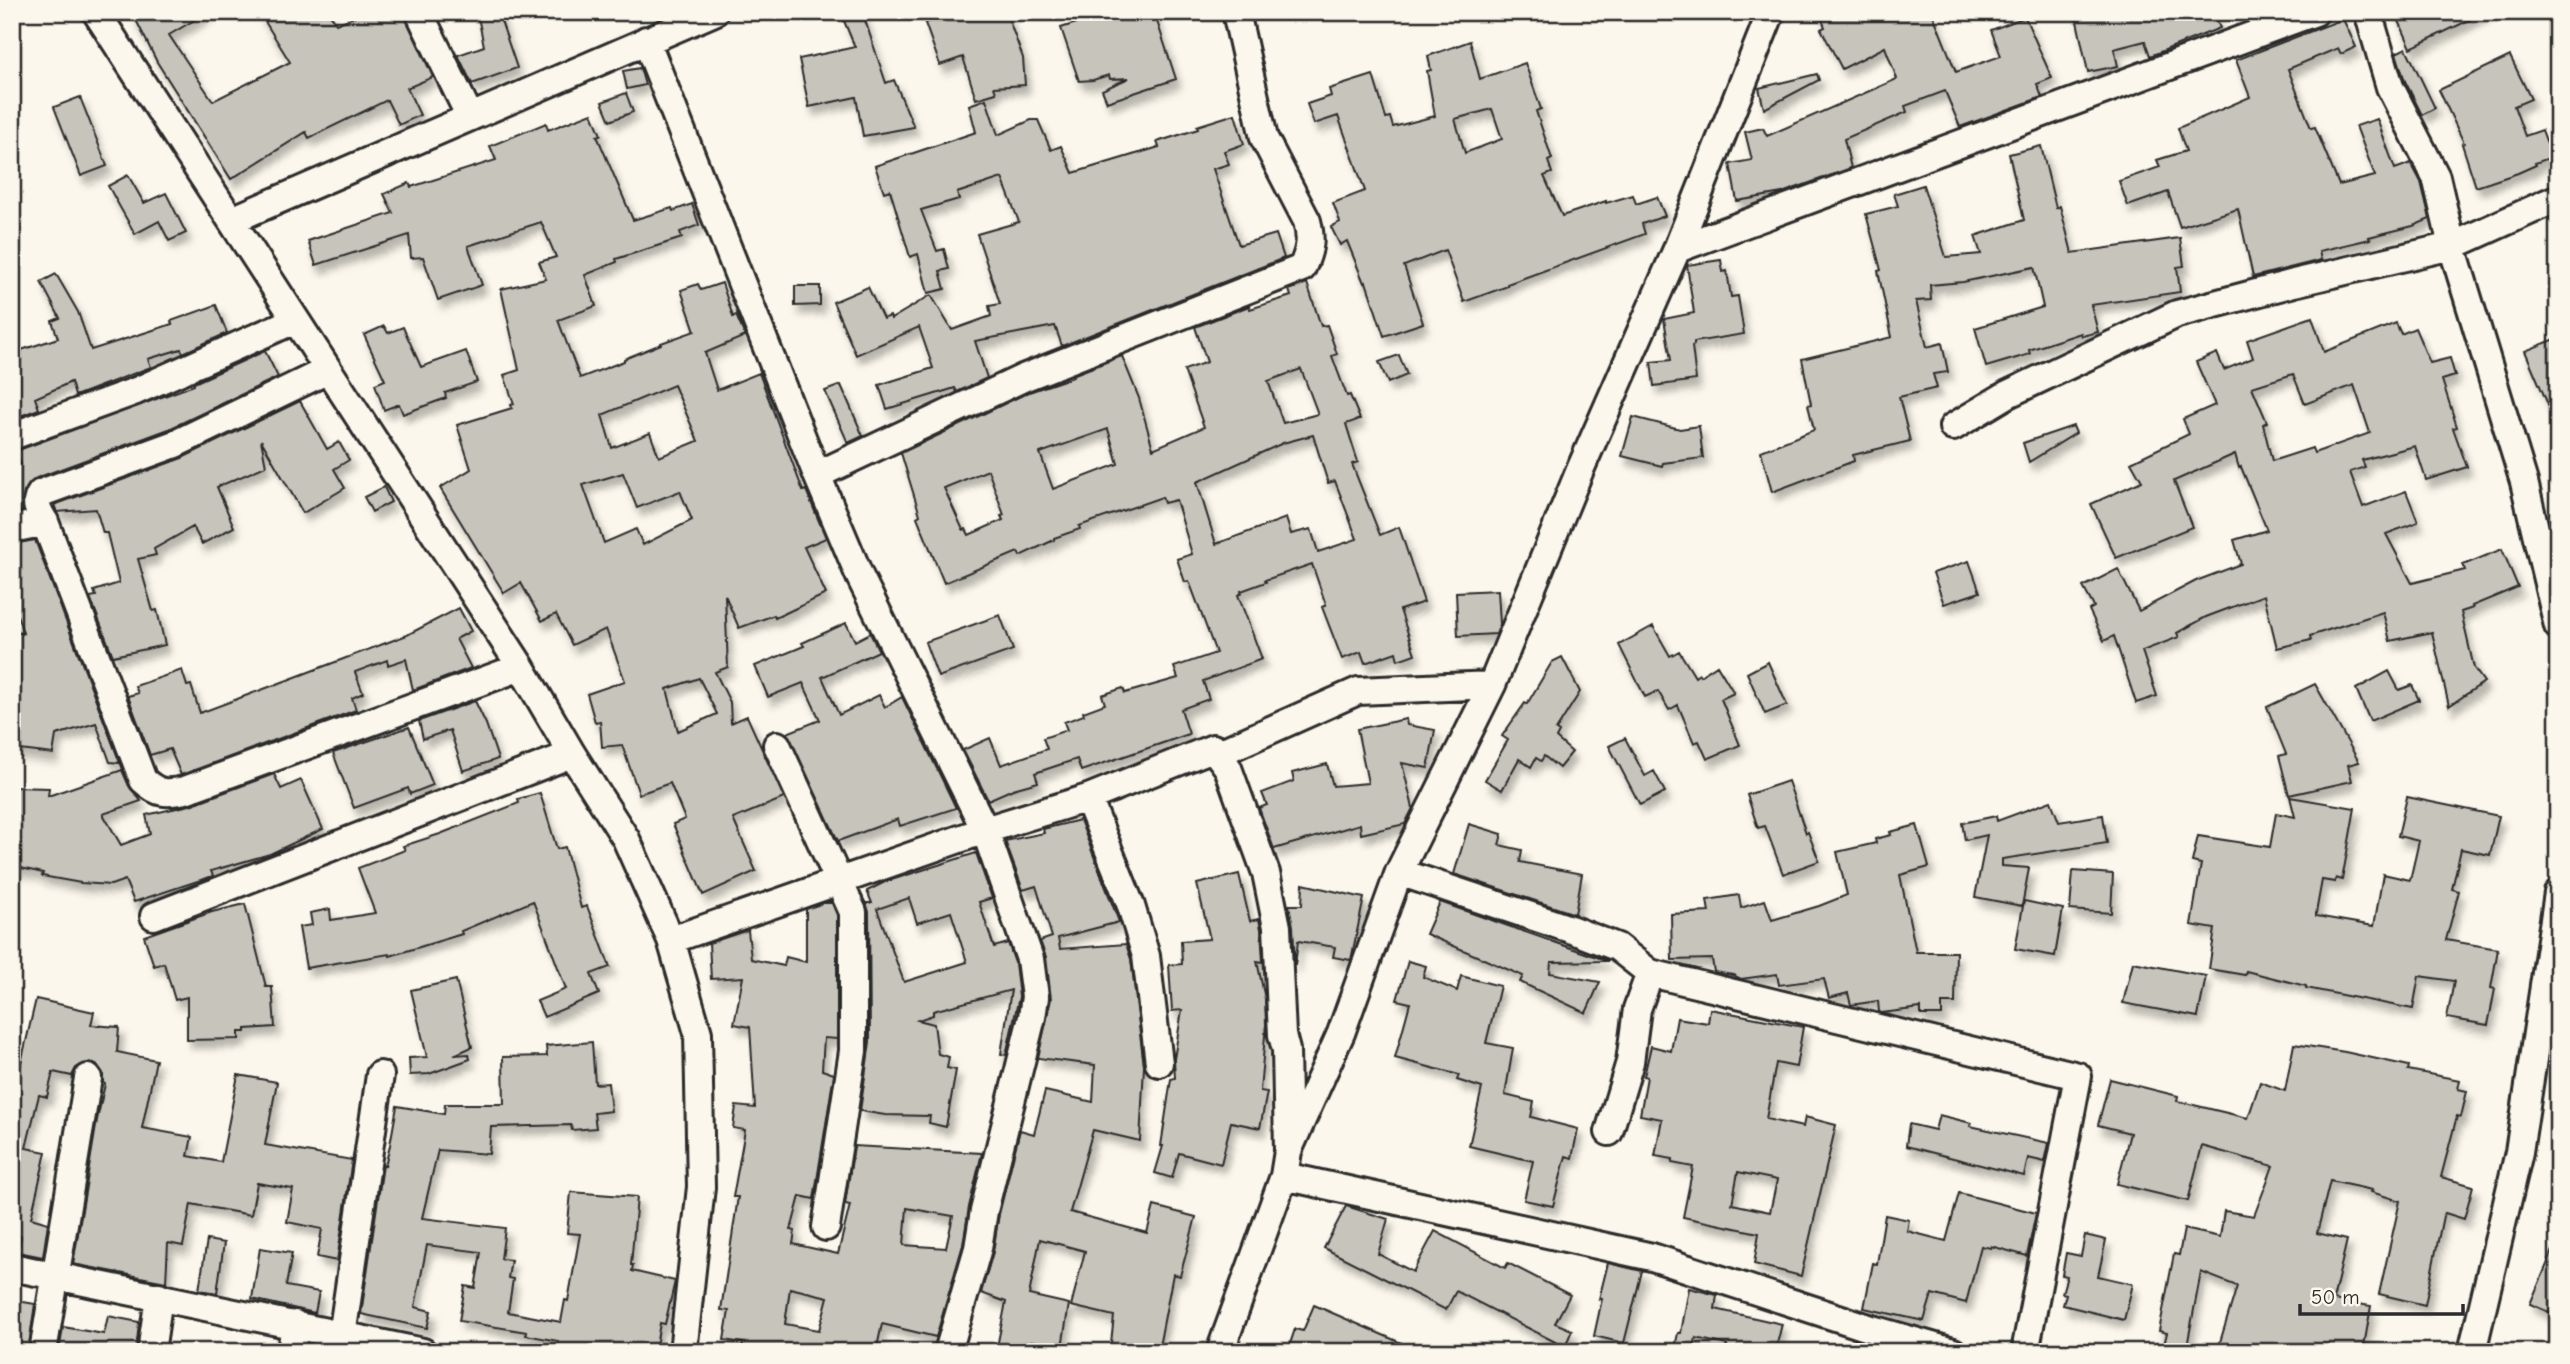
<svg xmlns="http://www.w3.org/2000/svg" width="2570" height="1364" font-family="'Comic Neue',sans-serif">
	<defs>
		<filter id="shadow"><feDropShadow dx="4.5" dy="8" stdDeviation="3.5" flood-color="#0004"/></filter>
	</defs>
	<rect width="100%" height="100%" fill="#fbf7ec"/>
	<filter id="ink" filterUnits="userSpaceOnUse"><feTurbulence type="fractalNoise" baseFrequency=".0143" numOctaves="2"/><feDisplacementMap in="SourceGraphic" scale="14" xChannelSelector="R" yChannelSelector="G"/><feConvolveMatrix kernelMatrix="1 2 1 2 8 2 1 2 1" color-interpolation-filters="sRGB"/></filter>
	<g filter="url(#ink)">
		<!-- building -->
		<path fill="#c7c4bc" stroke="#2b2b2b" stroke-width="2" fill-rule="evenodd" filter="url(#shadow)" d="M132,12H208L169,35L213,101L290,62L259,12H329L336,24L366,12H403L433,77L407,88L420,115L399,125L387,100L309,138L306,132L231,179L157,62Z
			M477,12H498L517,68L472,84L458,55L484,46Z
			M954,12H1006L1023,58L1025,85L994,87L996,93L976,99L963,57L940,65L925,23Z
			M1110,12H1154L1176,79L1107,102L1102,90L1129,78L1110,79L1109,75L1093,80L1079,81L1061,28Z
			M1819,12H1932L1956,72L2001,56L1991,30L2025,17L2052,78L2037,84L2042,97L1960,127L1945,91L1905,106L1907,112L1844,139L1851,168L1782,193L1737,201L1730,164L1752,160L1745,132L1763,128L1767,136L1897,79L1885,47L1842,69L1821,29L1825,27Z
			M2075,12H2213L2220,28L2150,56L2145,41L2114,49L2118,66L2088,72Z
			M2395,12H2486L2411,48Z
			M863,14L886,83L894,80L914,127L863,136L856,97L809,107L799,59L855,47L844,21Z
			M2343,19L2356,47L2341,54L2338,48L2288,69L2311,128L2315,127L2339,185L2375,176L2356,126L2377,119L2395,169L2411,163L2421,182L2430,219L2413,226L2369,237L2370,239L2319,251L2321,260L2253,277L2238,209L2180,227L2168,192L2128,206L2119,181L2160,167L2157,160L2186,151L2178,128L2250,97L2236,60Z
			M1470,41L1480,79L1525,63L1541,109L1536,111L1552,159L1548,161L1552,173L1544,176L1562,216L1606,201V203L1633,195L1636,204L1657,197L1665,216L1642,224L1645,234L1507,284L1508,286L1464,302L1445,250L1404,266L1423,323L1384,336L1366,282L1364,283L1347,241L1340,245L1331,227L1340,222L1333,203L1365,191L1338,116L1314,124L1307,104L1331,96L1329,89L1373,75L1386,118L1390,117L1393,127L1435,116L1427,71L1431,70L1428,56ZM1492,109L1502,139L1465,153L1455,119Z
			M2406,48L2435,108L2422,115L2405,81L2396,53Z
			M2510,56L2531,99L2514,106L2525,136L2542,130L2552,157L2535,163L2536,165L2518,173L2476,187L2462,144L2464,143L2439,90Z
			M640,68L645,85L627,89L623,71Z
			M1817,74L1819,80L1764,109L1759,88Z
			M626,93L633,112L610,121L602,102Z
			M80,97L107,166L81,176L54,107Z
			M986,99L998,135L1031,120H1038L1051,150L1061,146L1073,173L1159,147L1157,142L1198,129L1197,126L1235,114L1244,144L1224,151L1229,164L1213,169L1239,245L1276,234L1284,258L1062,346L1055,326L975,341L987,378L957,392L955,388L887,409L879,385L933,368L919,327L856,355L833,302L868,287L883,319L890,316L891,319L931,295L952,330L991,316L989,306L1000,304L977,234L1019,222L1002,178L957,193L959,199L921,210L937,251L944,249L949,269L940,271L945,289L928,293L918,254L910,257L890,190L884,192L875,166L976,132L969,105Z
			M592,113L601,135L597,136L633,220L672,208L673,211L692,204L699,225L680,232L682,238L616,259L617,262L585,275L596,306L558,320L580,378L624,361V359L661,344V343L695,331L681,290L698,284L701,290L722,283L733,317L736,315L745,336L705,353L717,390L759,373L803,491L806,490L826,538L804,547L826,594L775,618L774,615L739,628L725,595L728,667L715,672L730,702L731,723L747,716L784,798L733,819L756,871L703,895L673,824L685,819L670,783L639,794L622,745L602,747L600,721L595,722L587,694L625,681L606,629L572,645L556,614L542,621L521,583L504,593L440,488L471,469L457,425L512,408L511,405L514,404L504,375L519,370L501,289L546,279L539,262L556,257L541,222L468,246L482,285L438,300L423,257L411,258L409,235L316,265L308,241L393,213L384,194L409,183L411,187L496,160L490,146L546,123L548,130ZM674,385L698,441L659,457L650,433L612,448L602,415ZM623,473L637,508L680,491L692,520L643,545L636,529L604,543L583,485ZM699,678L717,714L678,731L667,689Z
			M2041,146L2056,208L2060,206L2072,253L2180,238L2184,266L2177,267L2180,292L2091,305L2098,332L2082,336L2081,333L2029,350L2030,354L1986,367L1975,328L2043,307L2034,267L1963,282L1930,285L1931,300L1916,301L1927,347L1942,343L1948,372L1933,374L1937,388L1899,397L1910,441L1853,455L1854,461L1772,492L1761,451L1814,430L1808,405L1811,404L1802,359L1892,337L1878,271L1881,270L1866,214L1898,206L1894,194L1923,185L1946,257L1981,254L1975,236L2024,220L2009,154Z
			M128,175L144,203L166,193L186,233L169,241L159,221L135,234L108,186Z
			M1721,260L1723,272L1727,271L1731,297L1738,296L1744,334L1694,342V345L1692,346L1696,380L1654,386L1651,362L1671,360L1664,319L1694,313L1687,265Z
			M56,274L78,312L91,350L172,324L171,321L216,305L227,333L183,353L181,349L148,359L151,367L75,396L71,382L35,398L39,409L12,419V408L18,406L12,390V353L58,338L52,321L60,318L41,282Z
			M1307,283L1321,326L1327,325L1337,354L1332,356L1347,396L1350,395L1360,419L1346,424L1358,462L1352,464L1380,535L1399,527L1424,602L1400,610L1415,654L1398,660L1396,652L1365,663L1361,652L1342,659L1322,607L1326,605L1312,564L1265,580L1266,582L1241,591L1242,593L1238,595L1262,659L1203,681L1209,699L1181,709L1189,734L1081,771L1077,759L1035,773L1038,782L1013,789L988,800L963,750L990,738L1001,765L1047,749L1043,738L1067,730L1064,722L1084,715L1083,712L1105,704L1102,695L1123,688L1125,693L1178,678L1174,667L1216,653L1189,581L1185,582L1177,559L1192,554L1176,500L1164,503L1162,497L1079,526L1080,529L1054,538V540L1020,556L1018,552L944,583L917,517L920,515L901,453L1029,392L1073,377L1072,375L1122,356L1139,398L1153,449L1204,427L1184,370L1207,362L1195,327L1249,306L1250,309L1291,296L1289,290ZM1301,369L1318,414L1283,423L1268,381ZM1108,429L1118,464L1053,489L1040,453ZM1313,435L1328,483L1335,481L1357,539L1318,552L1311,529L1291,534L1286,518L1216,544L1197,482L1283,443ZM988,470L1004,515L1001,516L1003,520L969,535L966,529L963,530L944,488Z
			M795,286H820V305L795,306Z
			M2312,317L2324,352L2396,323L2401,334L2415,328L2430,363L2450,358L2455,376L2442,380L2457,427L2453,428L2467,467L2426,480L2415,446L2362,460L2365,467L2350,472L2363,507L2406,491L2418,522L2386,534L2412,583L2465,570L2463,565L2502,549L2518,587L2472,606L2473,608L2461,612L2474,668L2484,682L2449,706L2432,632L2390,641L2383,612L2310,636L2311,640L2277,648L2264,595L2206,617L2177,633L2179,637L2142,651L2157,696L2136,703L2114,636L2104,641L2089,610L2094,607L2083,587L2118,569L2139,611L2196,581L2241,564L2234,540L2267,530L2241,467L2239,468L2235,454L2174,481L2192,527L2116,558L2091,504L2142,481L2131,462L2189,434L2183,419L2215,405L2196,362L2217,353L2224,370L2253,358L2247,340ZM2293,374L2305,404L2354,385L2370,433L2314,453L2312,448L2272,461L2263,424L2267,422L2252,387Z
			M384,326L388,333L403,327L421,367L466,351L477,382L445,393L446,398L403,414L399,404L384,410L375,384L385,380L364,335Z
			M2558,338V428L2525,351Z
			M265,351L278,377L169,429L36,478L24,492L22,511L12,513V467L21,464L16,451L194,385V383Z
			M1399,355L1407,375L1388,383L1379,362Z
			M841,385L863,436L848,443L825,391Z
			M300,401L327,449L339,442L349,460L334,469L345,488L303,513L261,440L266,466L217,487L234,527L202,544L193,527L154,549L156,555L138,559L153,611L157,610L165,645L113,656L90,597L96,596L94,591L119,583L107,533H103L96,509L57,512L54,505L182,458Z
			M1633,417L1680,429L1699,426L1703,458L1663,463L1662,466L1622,456Z
			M2073,426L2076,433L2029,462L2023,443Z
			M384,487L391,502L372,512L364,497Z
			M35,540L120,763L110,762L96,723L56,735L53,754L12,749V632L23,633L12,599V544Z
			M1969,561L1980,592L1944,604L1933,573Z
			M1498,590L1500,624L1496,634L1458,636L1456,592Z
			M459,608L471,631L456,639L471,668L413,690L406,659L388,665L387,660L355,672L363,693L352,698L356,710L181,775L170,749L150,755L128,696L138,693L135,686L182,670L187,686L191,685L200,713L407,635Z
			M1000,615L1013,650L938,677L925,642Z
			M846,623L855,641L870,633L879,651L822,677L839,715L879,695L885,707L902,697L956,808L900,826L898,819L838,841L787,733L820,720L803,683L768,697L755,666L804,646L802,643Z
			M1653,626L1670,656L1679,651L1695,677L1699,674L1700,676L1717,665L1734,693L1721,699L1740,745L1707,759L1699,741L1694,743L1678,705L1669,710L1658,691L1645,697L1619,645Z
			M1562,657L1580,692L1556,730L1559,732L1556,738L1572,752L1559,768L1544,756L1541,761L1536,758L1531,767L1519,759L1502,790L1485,780L1508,740L1502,736L1525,703L1527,704L1552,662Z
			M1768,662L1787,705L1765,714L1747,673Z
			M2389,671L2399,690L2412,685L2419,700L2370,721L2356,689Z
			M2315,684L2359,762L2348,765L2352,781L2289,795L2279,756L2286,754L2267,707Z
			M475,701L486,724L498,759L463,771L450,730L423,739L419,721Z
			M1406,719L1407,725L1435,730L1428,768L1402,763L1413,808L1405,824L1361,834L1360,824L1274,849L1259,808L1267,805L1262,793L1294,781L1292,773L1327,764L1333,786L1368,783L1357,729Z
			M409,727L433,785L410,794L408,788L354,808L333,753Z
			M1625,738L1645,776L1654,771L1665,792L1640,805L1609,746Z
			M122,770L129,786L141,801L103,814L121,845L150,834L146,815L190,805L274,774L281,789L301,780L323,829L270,854L211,871L213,876L134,902L125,880L111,885L81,883L42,876L43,873L12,866V787L49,788L48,796Z
			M1788,781L1806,833L1808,832L1819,861L1783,874L1765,826L1758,828L1747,795Z
			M540,793L557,849L565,847L581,908L587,906L610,967L591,974L599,994L544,1017L537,1001L566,989L533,901L461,931L462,934L390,956L389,954L306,968L299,927L312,925L310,913L330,909L331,920L375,913L358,868L405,850L403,846L440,834L519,803L518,799Z
			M2290,797L2355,808L2342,880L2336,878L2335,882L2322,880L2316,913V916L2374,926L2383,874L2410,880L2419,841L2398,836L2407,797L2499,816L2490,855L2461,849L2452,889L2459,891L2446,940L2498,949L2491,988L2495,989L2488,1025L2447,1018L2454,981L2419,976L2413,1009L2306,988V986L2246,971L2245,975L2209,969L2215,929L2191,925L2201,864L2192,862L2198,836L2270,847L2276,813L2295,817Z
			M2051,801L2059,822L2103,815L2107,843L2002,859V866L2029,868L2022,906L1975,897L1987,835L1965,840L1962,823L1996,816L1997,821Z
			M1080,820L1119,922L1058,938L1060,949L1126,944L1131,959L1144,1066L1140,1141L1093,1130L1070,1212L1147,1233L1154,1206L1196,1217L1180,1276L1173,1274L1158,1352H1110L1114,1316L1071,1306L1085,1251L1040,1239L1029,1295L1069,1304L1062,1347L1031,1341L1029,1352H996L1006,1302L981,1293L993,1252L999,1214L1020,1130L1034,1134L1045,1091L1093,1102L1095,1065L1038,1058L1051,999L1046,957L1040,941L1052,937L1036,886L1023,890L1005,841L1044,833L1043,829Z
			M1469,824L1502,834L1499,845L1522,850L1520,862L1582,874L1575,914L1454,874Z
			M1917,825L1929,867L1900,875L1916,952H1956L1955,1003H1942V1015H1921V1008L1882,1013L1879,1012L1878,1001L1851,1005L1848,993L1829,998L1824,979L1779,985L1777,974L1741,979L1733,975L1714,972L1712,959L1672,960L1671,914L1709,912L1707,900L1739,895L1741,908L1765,900L1772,920L1819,906L1847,895L1837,852L1876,843L1875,839L1891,835L1890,832Z
			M976,853L992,898L979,902L994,947L1008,943L1015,963L1019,997L1006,1055L1001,1054L1011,990L933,1011V1015L918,1020L934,1024L938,1054L949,1057L947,1068L956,1070L946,1127L929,1123L930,1116L885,1115L860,1111L870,1042L869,912L866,903H872L867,891L885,882ZM909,898L917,923L951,912L967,962L904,982L877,909Z
			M2073,871L2113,874L2111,913L2070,910Z
			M1239,874L1250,921L1259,919L1261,929L1263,962L1257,961L1265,999L1266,1024L1260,1091L1267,1092L1260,1128L1231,1122L1221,1164L1179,1153L1172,1178L1155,1173L1163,1146H1161L1171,1079L1175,1078L1174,1059L1182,1010L1172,1011L1169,965L1182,964L1181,941L1210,939L1197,884Z
			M1303,884L1364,898L1351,960L1333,957L1335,947L1298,941L1295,966L1293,926L1289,905H1302Z
			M2024,901L2063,909L2055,956L2015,949Z
			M1440,902L1608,961L1551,962L1550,973L1600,982L1586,1013L1520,982L1523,976L1426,934Z
			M823,903H832L837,915V1039L824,1038L822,1070L834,1074L814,1199L800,1196L791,1230L795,1231L793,1244L838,1254L850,1205L845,1204L854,1146L982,1153L969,1207L963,1245L936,1337L882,1324L876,1352H741L743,1343L724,1340L729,1311L721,1310L738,1197H733L745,1130L733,1128L736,1106L755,1108L750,1027L734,1024L743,977L711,979L709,943L748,930L751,959L784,966L786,957L806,962V909ZM907,1208L953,1216L946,1248L904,1245ZM790,1288L828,1297L819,1330L785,1324Z
			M245,904L266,987H272L275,1027L246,1029V1032H239V1039L187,1040V997L175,1000L164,963L154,966L144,936L212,912Z
			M1408,961L1426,966L1423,977L1457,991L1461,976L1500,986L1486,1043L1513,1048L1505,1095L1534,1102L1531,1117L1578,1129L1572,1158L1566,1156L1563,1167L1553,1206L1524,1200L1533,1161L1469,1146L1482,1088L1457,1080L1459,1075L1395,1058L1410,1003L1397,1000Z
			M2133,962L2206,976L2198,1017L2123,1003Z
			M456,980L472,1047L454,1055L469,1054L470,1059L429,1074L410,1075L409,1058L427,1057L411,990Z
			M36,999L94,1012L91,1025L119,1027L117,1052L156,1060L142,1128L192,1137L188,1156L221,1162L238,1075L277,1082L265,1145L352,1160L337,1261L317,1257L322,1229L287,1222L293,1189L257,1183L251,1215L191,1204L183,1246L168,1243L166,1282L73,1264L97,1120L105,1084L103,1083V1073L98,1066L90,1062L76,1068L72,1076L53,1072L47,1097L39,1095L26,1148L46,1152L31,1218L48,1223L43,1257L18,1252L21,1236L12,1234V1101Z
			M1710,1009L1803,1027L1796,1067L1776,1063L1766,1119L1803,1127L1805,1117L1836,1125L1801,1276L1754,1264L1759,1233L1683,1217L1693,1167L1672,1163L1673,1159L1655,1156L1662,1119L1640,1115L1647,1077L1644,1076L1651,1046L1671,1051L1677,1018L1708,1023ZM1738,1172L1777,1180L1770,1212L1732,1204Z
			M592,1042L595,1084L608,1083L611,1111L594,1113L596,1128L572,1130L571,1125L491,1127L489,1154L438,1150L422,1218L505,1228L501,1259L511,1260L508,1278L513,1279L508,1312L561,1322L565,1300L568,1301L580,1234L567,1233L571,1192L637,1197L631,1265H633L632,1271L675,1281L665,1324L660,1323L655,1352H556L558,1341L526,1335L527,1332L459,1321L465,1286L475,1288L481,1252L427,1245L415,1307L431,1311L427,1328L361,1314L383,1165L385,1166L390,1145L397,1106L444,1114L445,1104H504L503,1057L547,1056L546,1046Z
			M2294,1044L2345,1052L2409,1066L2408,1070L2460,1080L2458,1089L2467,1091L2461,1117L2457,1116L2441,1177L2473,1186L2464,1219L2445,1213L2443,1216L2425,1305L2379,1294L2400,1201L2371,1192L2372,1190L2330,1181L2317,1233L2347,1240L2333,1300L2371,1306L2363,1352H2217L2237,1286L2201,1272L2186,1352H2162L2167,1333L2159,1331L2174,1254L2179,1255L2184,1229L2220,1237L2224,1211L2254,1216L2273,1166L2202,1146L2188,1201L2117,1184L2130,1133L2098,1125L2110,1079L2178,1096L2177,1101L2248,1118L2260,1082L2285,1091Z
			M1939,1115L1971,1123L1970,1126L2049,1143L2045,1162L2028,1158L2024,1176L1906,1146L1909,1124L1935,1130Z
			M1959,1193L2036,1213L2027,1256L1991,1246V1248L1981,1246L1966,1303L1932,1294L1924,1321L1864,1308L1873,1263L1877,1264L1885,1215L1909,1220L1907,1231L1946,1241Z
			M1346,1206L1388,1219L1378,1254L1413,1272L1435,1231L1505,1268L1508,1263L1570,1295L1555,1323L1572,1330L1565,1347L1456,1291L1446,1310L1324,1248Z
			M2085,1235L2106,1240L2098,1276L2133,1284L2124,1320L2063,1305L2066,1294L2062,1293L2067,1276L2062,1275L2066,1253L2081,1256Z
			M2558,1239V1316L2530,1304Z
			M207,1240L224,1243L217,1293L199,1290Z
			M260,1248L292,1253L286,1286L319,1292L315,1313L252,1299Z
			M1608,1263L1642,1271L1624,1343L1594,1336L1602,1299H1599Z
			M1689,1288L1717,1295L1715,1309L1782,1324L1775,1352H1726L1727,1345L1696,1338L1693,1352H1674L1678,1333H1681Z
			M12,1300L35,1304L28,1352H12Z
			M1314,1305L1422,1352H1302L1289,1347L1295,1329L1303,1331Z
			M108,1316L139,1322L136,1352H59L63,1327L104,1334Z"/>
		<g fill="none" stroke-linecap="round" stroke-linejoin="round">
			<defs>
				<path id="street" d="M96,12L521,667L572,754L626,839L671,940L698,1033L701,1187L683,1352
					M419,12L470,117
					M2368,12L2390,87L2436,177L2452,246L2524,482L2558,626
					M646,40L817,475L860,577L985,830L1030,959L1035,997L1032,1017L984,1211L978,1248L948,1352
					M232,220L714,12
					M1677,249L2315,12
					M328,370L175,444L41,493C33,504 39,512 45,522L143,780C158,794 166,794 185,790L521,667
					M1953,427L2008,394L2177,314L2294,283L2452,246L2558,198
					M12,436L136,391L295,320
					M817,475L1023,378L1302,268C1310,250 1312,240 1307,221L1264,138L1236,12
					M12,529L45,522
					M777,745L853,912V1051L826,1227
					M1219,753L1358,691L1492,685
					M1088,798L1131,906L1146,956L1159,1063
					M1399,872L1570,929L1617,947L1650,973L2078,1076L2025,1352
					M154,916L572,754
					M671,940L985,830L1088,798L1213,748L1228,768L1266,873L1277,927L1282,1035L1286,1050L1288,1151L1284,1176L1220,1352
					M1609,1132L1630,1062L1637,1009L1650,973
					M1288,1151L1341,1033L1399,872L1492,685L1580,470L1677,249L1771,12
					M1284,1176L1652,1257L1872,1329L1953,1352
					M12,1267L423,1352
					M342,1336L380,1075
					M43,1352L88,1078
					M151,1352L159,1297
					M291,1352L295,1324
					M2472,1352L2519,1152L2558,893"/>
			</defs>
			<!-- street casing -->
			<use href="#street" stroke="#2b2b2b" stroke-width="32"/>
			<!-- street -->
			<use href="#street" stroke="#fbf7ec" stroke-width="26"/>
		</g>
	</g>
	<!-- margin -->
	<rect width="2570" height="1364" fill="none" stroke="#fbf7ec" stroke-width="42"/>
	<rect x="21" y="21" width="2528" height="1322" fill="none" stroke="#2b2b2b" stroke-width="2.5" filter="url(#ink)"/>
	<!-- scale -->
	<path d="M2300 1304v10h163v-10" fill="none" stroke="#2b2b2b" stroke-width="3.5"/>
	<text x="2311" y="1304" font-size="21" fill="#2b2b2b" stroke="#fbf7ec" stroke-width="5" paint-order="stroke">50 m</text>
</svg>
